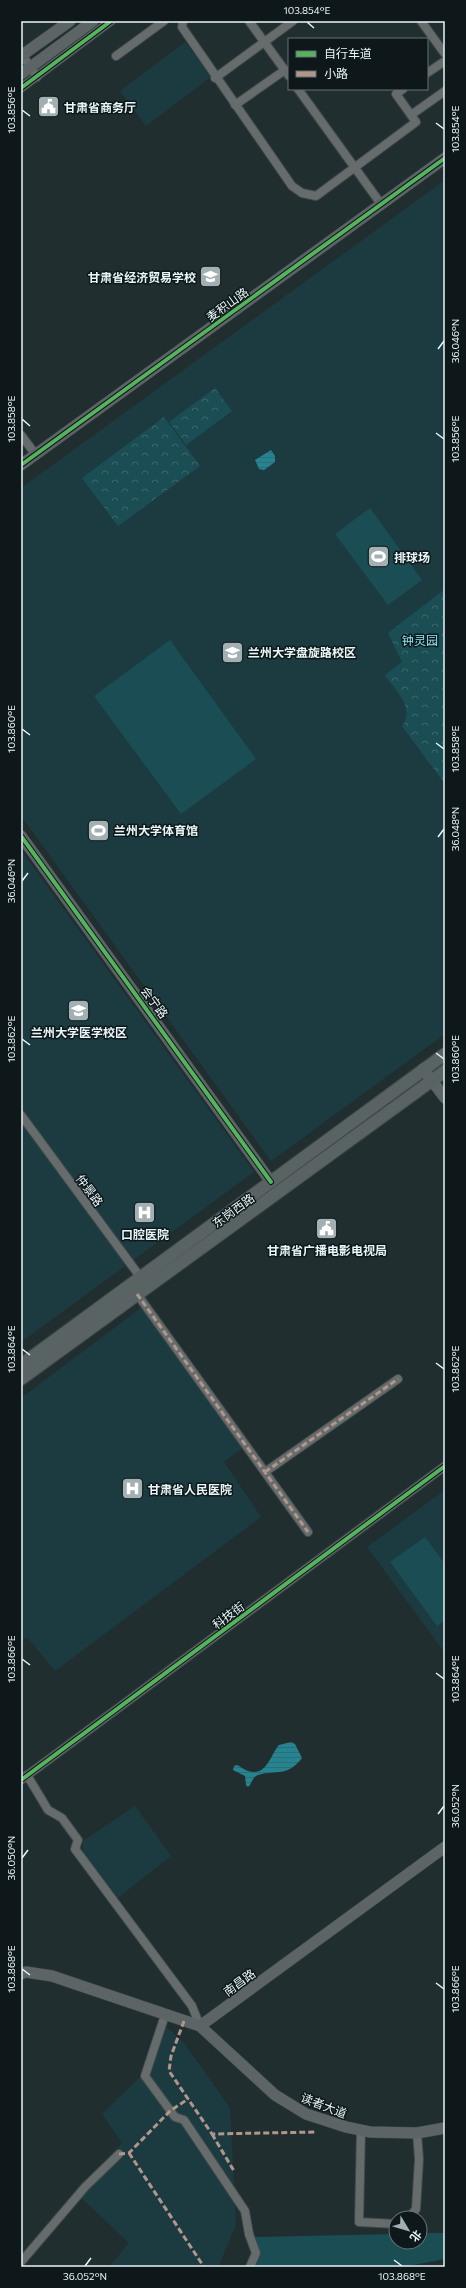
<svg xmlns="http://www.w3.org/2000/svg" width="466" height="2288" font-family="Commissioner,'Noto Sans SC',sans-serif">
	<defs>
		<pattern id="forest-crowns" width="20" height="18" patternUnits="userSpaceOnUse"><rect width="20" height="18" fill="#1a4d54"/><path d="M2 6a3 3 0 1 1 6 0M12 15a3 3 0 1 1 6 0" fill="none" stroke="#3b676d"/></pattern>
		<pattern id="water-rules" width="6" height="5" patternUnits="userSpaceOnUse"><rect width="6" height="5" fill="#258492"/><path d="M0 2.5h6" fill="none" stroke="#346a72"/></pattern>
	</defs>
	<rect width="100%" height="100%" fill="#212e30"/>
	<!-- built -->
	<path fill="#1c3b40" d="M185,42L211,77L146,126L120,91Z
		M445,180V1034L271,1161L21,816V488Z
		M21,850L254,1172L21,1342Z
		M142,1307L242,1448L224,1462L261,1517L55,1671L28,1638L21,1639V1398Z
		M445,1490V1653L367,1547Z
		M135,1806L171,1856L115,1900L83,1853V1841Z
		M160,2021L184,2043L230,2108L236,2225L218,2267H109L129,2243L75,2192L122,2143L102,2114L140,2077Z"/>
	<!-- forest -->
	<path fill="url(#forest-crowns)" d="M215,388L232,411L186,445L169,422Z
		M164,417L200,466L118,526L82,478Z
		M445,589V784L402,726C416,709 395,690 385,675L402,662L388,633Z"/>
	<!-- garden -->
	<path fill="#1a4d54" d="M370,508L422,580L388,605L335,534Z
		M170,640L256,759L181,814L94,696Z
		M425,1537L445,1564V1620L437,1626L390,1562Z
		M420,2233H445V2259L403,2267H249L254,2256L255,2237L396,2234V2242H420Z"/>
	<!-- water -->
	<path fill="url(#water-rules)" d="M271,450L275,456V462L264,470L259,469L255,460Z
		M291,1742L295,1744L302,1758C286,1778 278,1769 258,1775C252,1777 252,1784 248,1787L246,1785L245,1776L233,1770L234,1766L237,1765C240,1766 244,1770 248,1771C267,1777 270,1755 279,1745Z"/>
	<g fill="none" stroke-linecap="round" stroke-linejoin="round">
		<defs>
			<path id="street" d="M183,21L182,27L292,186L302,193L316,196L416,122L411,115L445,91
				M249,21L289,76
				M421,21L445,54
				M21,53L37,77
				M116,56L164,21
				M427,73L445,61
				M215,78L293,21
				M21,88L111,21
				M298,89L381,204
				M403,89L396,94L411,115
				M235,105L285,70
				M21,435L36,455
				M21,1115L141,1278
				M137,1294L308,1532
				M265,1472L398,1379
				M27,1775L48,1810L62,1818L78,1840L75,1849L192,2006L200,2026
				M21,1780L445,1466
				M165,2015L145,2076L175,2117L184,2120L245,2211L249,2234L256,2253L250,2267
				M361,2130L359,2222L396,2224
				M409,2218L416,2209L419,2159L417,2133
				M21,2262L85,2187L119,2154"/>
			<path id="secondary" d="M21,56L70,21
				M21,74L93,21
				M21,465L445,158
				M21,836L271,1182
				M423,1069L445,1098
				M21,1974L26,1972L52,1976L200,2026L275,2095L306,2114L346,2127L370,2132L417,2133L445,2128
				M200,2026L445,1847"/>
			<path id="primary" d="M21,1365L445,1054
				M21,1379L445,1071"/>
		</defs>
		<!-- street casing -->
		<use href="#street" stroke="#3f494a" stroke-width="10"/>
		<!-- secondary casing -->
		<use href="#secondary" stroke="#3f494a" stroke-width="12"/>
		<!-- primary casing -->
		<use href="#primary" stroke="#3f494a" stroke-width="14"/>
		<!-- street -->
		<use href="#street" stroke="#666b6c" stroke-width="8"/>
		<!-- secondary -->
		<use href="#secondary" stroke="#5c6466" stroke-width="11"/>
		<!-- primary -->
		<use href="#primary" stroke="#5a6364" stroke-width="12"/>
		<!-- quiet -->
		<path stroke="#b2968c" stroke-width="3" stroke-dasharray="6 3" stroke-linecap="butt" d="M137,1294L308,1532
			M265,1472L398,1379
			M184,2021L171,2056L169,2071L212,2134L316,2132
			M212,2134L234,2171
			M129,2153L204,2267
			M119,2154L129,2153L170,2111L188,2099"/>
		<defs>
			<path id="cycleway" d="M21,88L111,21
				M21,465L445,158
				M21,836L271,1182
				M21,1780L445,1466"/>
		</defs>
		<!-- cycleway casing -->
		<use href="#cycleway" stroke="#0e181a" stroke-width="6"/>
		<!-- cycleway -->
		<use href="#cycleway" stroke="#56b35d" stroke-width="4"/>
	</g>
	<!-- ticks -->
	<path fill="none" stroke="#e9f6f9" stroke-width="1.5" d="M307,22L314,28M22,110L30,116M436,123L444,129M438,349L444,341M22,419L30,426M436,433L444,439M22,729L30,735M436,743L444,749M438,837L444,829M22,881L28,873M22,1039L30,1045M436,1053L444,1059M22,1349L30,1355M436,1363L444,1369M22,1659L30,1665M436,1673L444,1679M438,1814L444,1806M22,1858L28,1850M22,1969L30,1975M436,1983L444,1989M394,2260L402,2266M85,2266L91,2258"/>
	<!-- icons -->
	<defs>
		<symbol id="civic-square" viewBox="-11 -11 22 22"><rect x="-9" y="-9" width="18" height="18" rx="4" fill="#a3b0b3" stroke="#0e181a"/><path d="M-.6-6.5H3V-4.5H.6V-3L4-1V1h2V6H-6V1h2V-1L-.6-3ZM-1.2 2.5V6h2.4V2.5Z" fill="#fff"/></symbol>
		<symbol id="university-square" viewBox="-11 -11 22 22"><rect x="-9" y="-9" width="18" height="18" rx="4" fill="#a3b0b3" stroke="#0e181a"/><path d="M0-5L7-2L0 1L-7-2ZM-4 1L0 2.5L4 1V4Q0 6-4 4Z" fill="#fff"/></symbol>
		<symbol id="stadium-square" viewBox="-11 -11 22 22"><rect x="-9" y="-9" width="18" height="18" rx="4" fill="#a3b0b3" stroke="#0e181a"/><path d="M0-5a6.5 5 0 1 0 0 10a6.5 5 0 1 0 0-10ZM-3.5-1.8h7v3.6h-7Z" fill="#fff"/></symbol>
		<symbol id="hospital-square" viewBox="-11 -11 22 22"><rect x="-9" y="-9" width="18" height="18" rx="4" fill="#a3b0b3" stroke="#0e181a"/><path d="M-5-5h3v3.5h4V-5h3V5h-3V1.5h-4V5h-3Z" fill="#fff"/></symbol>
	</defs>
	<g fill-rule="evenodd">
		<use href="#civic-square" x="36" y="94" width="25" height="25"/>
		<use href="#university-square" x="198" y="264" width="25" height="25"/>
		<use href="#stadium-square" x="366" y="544" width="25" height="25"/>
		<use href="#university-square" x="220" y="640" width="25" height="25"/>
		<use href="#stadium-square" x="86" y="818" width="25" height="25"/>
		<use href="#university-square" x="66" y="998" width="25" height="25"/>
		<use href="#hospital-square" x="132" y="1200" width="25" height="25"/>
		<use href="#civic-square" x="314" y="1216" width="25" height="25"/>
		<use href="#hospital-square" x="120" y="1476" width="25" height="25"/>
	</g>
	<g text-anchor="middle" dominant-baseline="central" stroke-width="3" stroke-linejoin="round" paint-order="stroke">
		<!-- poi labels -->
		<g font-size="12" font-weight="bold" fill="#e9f6f9" stroke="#0e181a" text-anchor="start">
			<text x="64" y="107">甘肃省商务厅</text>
			<text x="196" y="277" text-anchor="end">甘肃省经济贸易学校</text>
			<text x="394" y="557">排球场</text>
			<text x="248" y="652">兰州大学盘旋路校区</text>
			<text x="114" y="830">兰州大学体育馆</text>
			<text x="79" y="1032" text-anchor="middle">兰州大学医学校区</text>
			<text x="145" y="1234" text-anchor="middle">口腔医院</text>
			<text x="327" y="1250" text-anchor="middle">甘肃省广播电影电视局</text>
			<text x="148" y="1489">甘肃省人民医院</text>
		</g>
		<!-- street labels -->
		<g font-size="12" fill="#e9f6f9" stroke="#0e181a">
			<text transform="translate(227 304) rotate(-36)">麦积山路</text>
			<text transform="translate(155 1002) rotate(54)">会宁路</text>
			<text transform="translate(90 1190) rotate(54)">仲景路</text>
			<text transform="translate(233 1210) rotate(-36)">东岗西路</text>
			<text transform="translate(228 1615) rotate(-36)">科技街</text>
			<text transform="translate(239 1982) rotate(-36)">南昌路</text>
			<text transform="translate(324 2105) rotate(21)">读者大道</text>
		</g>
		<!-- park labels -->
		<g font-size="12" fill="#8ee7f5" stroke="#0e181a">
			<text x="420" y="640">钟灵园</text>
		</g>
	</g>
	<!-- border -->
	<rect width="466" height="2288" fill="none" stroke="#0e181a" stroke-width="44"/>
	<!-- legend -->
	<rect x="288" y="38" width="140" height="52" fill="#0e181a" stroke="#667173"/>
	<rect x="296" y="51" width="20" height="6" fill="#56b35d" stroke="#667173"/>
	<text x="324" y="58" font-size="12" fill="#e9f6f9">自行车道</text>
	<rect x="296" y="71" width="20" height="6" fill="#b2968c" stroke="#667173"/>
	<text x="324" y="78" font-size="12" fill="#e9f6f9">小路</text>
	<!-- north arrow -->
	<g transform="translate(408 2230) rotate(128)"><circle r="19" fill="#0e181a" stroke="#667173"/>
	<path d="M0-3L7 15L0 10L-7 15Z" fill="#a3b0b3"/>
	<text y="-6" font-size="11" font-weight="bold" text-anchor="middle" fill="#e9f6f9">北</text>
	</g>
	<rect x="22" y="22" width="422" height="2244" fill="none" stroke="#e9f6f9" stroke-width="1.5"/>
	<g font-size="10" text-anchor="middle" fill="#e9f6f9">
		<text x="307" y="14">103.854°E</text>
		<text transform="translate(11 110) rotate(-90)" y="4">103.856°E</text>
		<text transform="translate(455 129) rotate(-90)" y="4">103.854°E</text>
		<text transform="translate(455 341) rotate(-90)" y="4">36.046°N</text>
		<text transform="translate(11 419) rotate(-90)" y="4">103.858°E</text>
		<text transform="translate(455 439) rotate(-90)" y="4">103.856°E</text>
		<text transform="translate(11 729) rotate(-90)" y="4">103.860°E</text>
		<text transform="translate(455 749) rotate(-90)" y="4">103.858°E</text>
		<text transform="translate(455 829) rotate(-90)" y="4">36.048°N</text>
		<text transform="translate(11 881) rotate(-90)" y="4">36.046°N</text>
		<text transform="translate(11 1039) rotate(-90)" y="4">103.862°E</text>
		<text transform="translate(455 1059) rotate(-90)" y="4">103.860°E</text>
		<text transform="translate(11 1349) rotate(-90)" y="4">103.864°E</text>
		<text transform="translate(455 1369) rotate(-90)" y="4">103.862°E</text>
		<text transform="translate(11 1659) rotate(-90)" y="4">103.866°E</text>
		<text transform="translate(455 1679) rotate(-90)" y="4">103.864°E</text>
		<text transform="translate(455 1806) rotate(-90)" y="4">36.052°N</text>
		<text transform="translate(11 1858) rotate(-90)" y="4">36.050°N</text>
		<text transform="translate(11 1969) rotate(-90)" y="4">103.868°E</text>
		<text transform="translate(455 1989) rotate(-90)" y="4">103.866°E</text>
		<text x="85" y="2280">36.052°N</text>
		<text x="402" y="2280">103.868°E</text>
	</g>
</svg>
